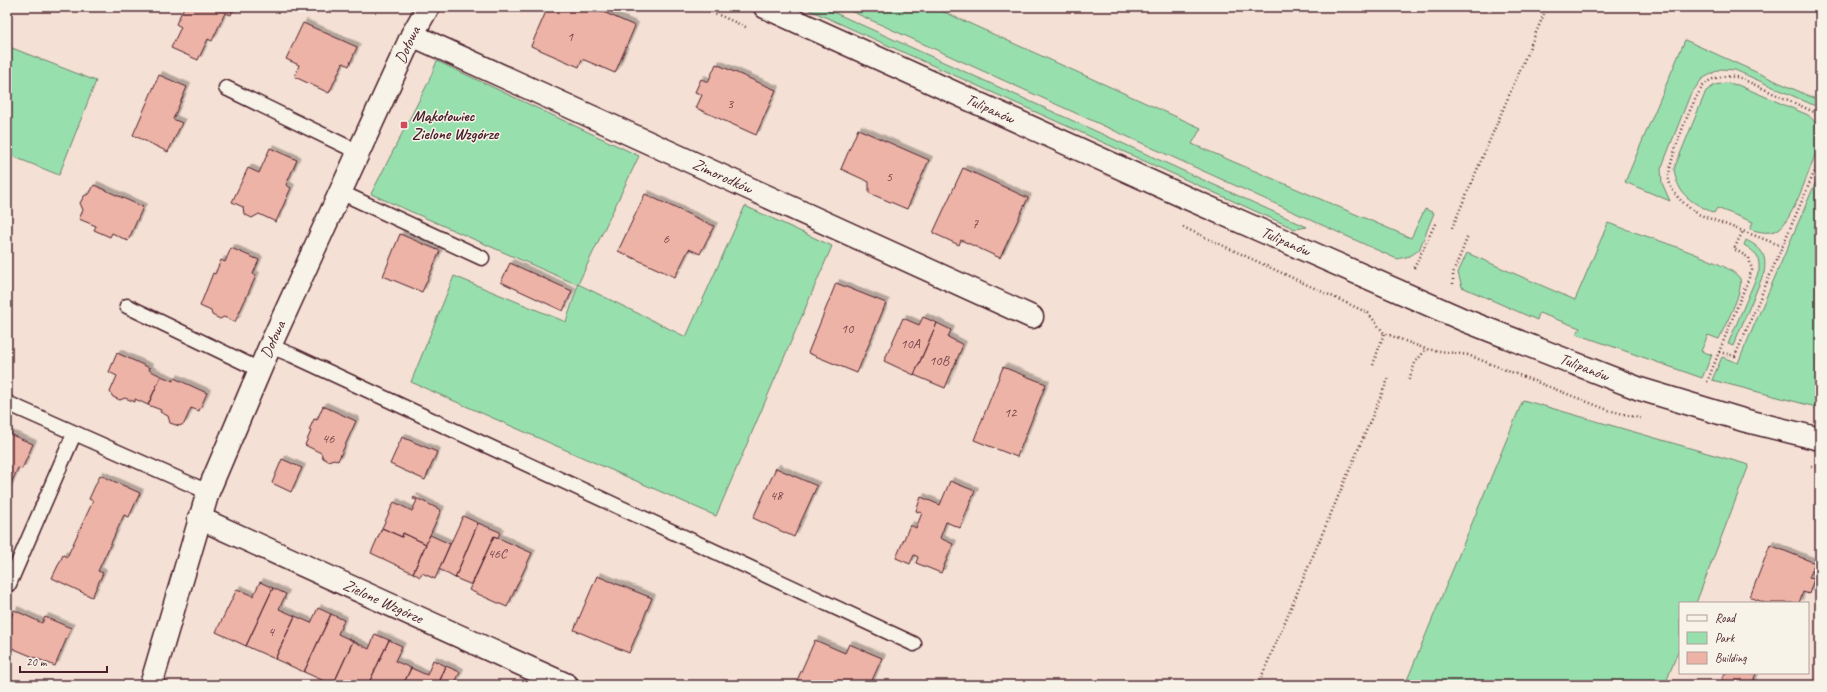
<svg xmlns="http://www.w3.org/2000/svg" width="1827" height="692" font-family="Caveat,sans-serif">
	<defs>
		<filter id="shadow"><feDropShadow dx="3.5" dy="-3.5" stdDeviation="0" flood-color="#0004"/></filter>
	</defs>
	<rect width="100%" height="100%" fill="#f4e0d4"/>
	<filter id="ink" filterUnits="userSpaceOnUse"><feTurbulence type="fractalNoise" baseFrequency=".025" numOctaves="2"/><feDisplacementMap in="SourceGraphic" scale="8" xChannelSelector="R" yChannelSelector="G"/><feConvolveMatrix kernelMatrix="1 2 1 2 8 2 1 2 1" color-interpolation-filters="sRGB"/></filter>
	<g filter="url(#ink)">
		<!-- green -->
		<path fill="#97e0ae" stroke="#70806c" d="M803,7H822L1307,227L1295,229Z
			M842,7H933L1201,128L1192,144L1411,238L1425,209L1434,213L1419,250L1410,256L1397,259Z
			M1685,40L1820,101V108L1735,70L1720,69L1702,79L1690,95L1661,169L1662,183L1670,201L1625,182Z
			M7,46L96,81L59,175L7,154Z
			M437,61L639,156L578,284L686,337L745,206L832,246L716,516L411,382L454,276L566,322L578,285L371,194L428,83Z
			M1725,83L1738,85L1808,115C1820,125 1822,136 1817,150C1810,168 1793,218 1780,228C1772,235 1759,232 1750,229L1753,222L1717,208L1714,213C1691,202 1678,196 1674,169L1706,91L1715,85Z
			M1820,172V408L1712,380L1722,357L1738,363Z
			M1608,223C1629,231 1734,263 1740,279C1744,290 1724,327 1719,339L1708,335L1701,351L1712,355L1702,378L1577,334L1580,328L1539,313L1537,320L1462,287L1458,273L1467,253L1575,300Z
			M1746,240C1762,248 1767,255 1764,273L1733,346L1728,344L1759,271C1760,257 1756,252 1744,245Z
			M1523,400L1749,465L1696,603H1680V646L1665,685H1405Z"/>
		<!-- building -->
		<path fill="#edb3a7" stroke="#4a1f2b" filter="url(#shadow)" d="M184,7H234L231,15L225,13L212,41L208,39L198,60L171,48L181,27L176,24Z
			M548,7H592L635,26L615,73L582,59L579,67L531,46Z
			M303,23L357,47L349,66L343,63L329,93L295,77L299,65L286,59Z
			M716,64L776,90L756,135L696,108L702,95L695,92L701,79L708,82Z
			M159,75L187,87L173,119L182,123L168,152L133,135Z
			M858,129L929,160L907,209L869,193V182L841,169Z
			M270,148L297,160L286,185L291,188L276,222L259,214L252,218L244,214L243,207L232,202L248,168L259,173Z
			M963,168L1028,198L1000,258L961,240L959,245L933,233Z
			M94,185L143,207L128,241L112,233L110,237L94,230L96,226L79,219L83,210L80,203L84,196L90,193Z
			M645,194L714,226L700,254L689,249L675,277L618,251Z
			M400,234L440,251L422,292L383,276Z
			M231,248L259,260L253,274L256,276L235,322L224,317L220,319L212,315L211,311L200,306L213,273L215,274L221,260L225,262Z
			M510,263L572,291L563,311L501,282Z
			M836,283L886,303L857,373L808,353Z
			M923,317L937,323L914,375L884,361L903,318L919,325Z
			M937,323L951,330L948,337L963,345L945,388L914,375Z
			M117,353L150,368L149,370L161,376L148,405L135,399V402L125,398L120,400L113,397L110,392L117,376L109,372Z
			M1003,367L1046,384L1017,457L974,440Z
			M161,376L173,381L174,378L207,393L199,411L191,408L184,424L179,426L170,423L168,416L160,412L161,410L148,405Z
			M323,406L356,421L338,461L334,459L328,461L323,458L321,453L305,445L311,431L309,430L314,419L317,420Z
			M7,433L33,444L22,469L18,468L7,492Z
			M402,437L437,452L425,480L390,464Z
			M282,459L302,468L291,492L272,483Z
			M776,468L817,486L794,537L753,518Z
			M100,475L140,493L129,517L124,515L98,571L103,573L92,597L52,578L63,555L67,557L93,501L89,499Z
			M950,481L975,491L960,528L946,522L940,538L953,544L941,573L916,563L918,557L914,555L910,564L896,558L910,525L916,528L922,513L916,511L921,497L940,505Z
			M414,497L441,510L426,544L403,533L402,537L382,528L394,502L412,511L417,500L413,499Z
			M463,516L478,523L455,578L439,569Z
			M478,523L500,532L498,538L494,536L472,585L455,578Z
			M382,528L402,537L403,533L426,544L413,573L371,553Z
			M430,535L450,544L435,579L422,573L420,577L413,573Z
			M494,536L532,553L507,607L469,590Z
			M1770,545L1815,563L1809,578L1814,579L1809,594L1803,592L1799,603H1765L1750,597Z
			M597,576L652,598L629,653L574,630Z
			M260,582L273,588L246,646L216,632L237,589L253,596Z
			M273,588L286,594L279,609L295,616L275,659L246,646Z
			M318,608L331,614L304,672L275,659L295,616L311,623Z
			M14,610L42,623L45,617L71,628L55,666L7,646V627Z
			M331,614L344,620L338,634L353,641L333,685L304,672Z
			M375,634L389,640L368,685H333L353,641L369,649Z
			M389,640L402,646L395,661L411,668L403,685H368Z
			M815,640L845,653L849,644L882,658L870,685H795Z
			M433,660L446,666L438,685H403L411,668L427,675Z
			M446,666L460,672L454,685H438Z
			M1725,673H1756L1752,685H1720Z"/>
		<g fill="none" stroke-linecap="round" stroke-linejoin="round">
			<defs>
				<path id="service" d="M226,88L358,152
					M340,192L482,258
					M127,306L260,370
					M270,346L292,355L914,644
					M7,403L208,492
					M9,584L74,434"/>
				<g id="minor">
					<path id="s1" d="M765,7L1187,198L1464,320L1640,389L1743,420L1820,439"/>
					<path id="s2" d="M412,35L1032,317"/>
					<path id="s3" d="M199,518L567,685"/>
					<path id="s4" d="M151,685L208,492L270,346L412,35L428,7"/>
				</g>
			</defs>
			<!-- service casing -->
			<use href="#service" stroke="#4a1f2b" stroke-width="17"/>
			<!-- minor casing -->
			<use href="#minor" stroke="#4a1f2b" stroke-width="25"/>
			<!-- path -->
			<path stroke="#4a1f2b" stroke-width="2.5" stroke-dasharray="1 3" stroke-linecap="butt" d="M701,7L748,28
				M1183,227L1368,313L1384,333L1426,349L1468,355L1608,410L1643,419
				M1452,228L1547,7
				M1782,246L1698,214C1686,205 1672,196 1669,180C1666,166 1695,91 1706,83C1715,76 1726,76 1738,77L1814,112L1820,117
				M1414,268L1436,222
				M1453,284V273L1468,236
				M1719,352L1735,356L1820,159
				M1373,365L1384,333
				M1409,379L1415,363L1426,349
				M1707,382L1752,270L1749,258L1734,249L1743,231
				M1811,466L1820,468
				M1258,685L1389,377"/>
			<!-- service -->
			<use href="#service" stroke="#f7f3e8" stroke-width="14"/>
			<!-- minor -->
			<use href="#minor" stroke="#f7f3e8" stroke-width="22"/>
		</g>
	</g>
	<!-- markers -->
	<rect fill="#d1495b" stroke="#f7f3e8" stroke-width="1.5" x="400" y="121" width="8" height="8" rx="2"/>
	<g text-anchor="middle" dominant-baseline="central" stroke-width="3" stroke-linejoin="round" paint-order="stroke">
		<!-- number labels -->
		<g font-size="14" fill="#73444a">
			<text x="570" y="36">1</text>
			<text x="730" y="103">3</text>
			<text x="889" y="176">5</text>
			<text x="975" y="223">7</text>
			<text x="666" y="238">6</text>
			<text x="847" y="328">10</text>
			<text x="910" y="343">10A</text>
			<text x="939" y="360">10B</text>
			<text x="1010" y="412">12</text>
			<text x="328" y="438">46</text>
			<text x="776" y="495">48</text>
			<text x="497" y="553">46C</text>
			<text x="271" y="631">4</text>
		</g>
		<!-- street labels -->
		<g font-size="16" fill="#4a1f2b" stroke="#f7f3e8">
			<text stroke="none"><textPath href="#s4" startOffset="691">Dołowa</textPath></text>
			<text stroke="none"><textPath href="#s1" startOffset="247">Tulipanów</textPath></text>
			<text stroke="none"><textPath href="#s2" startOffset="341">Zimorodków</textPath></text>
			<text stroke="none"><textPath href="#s1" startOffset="571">Tulipanów</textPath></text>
			<text stroke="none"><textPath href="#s4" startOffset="367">Dołowa</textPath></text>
			<text stroke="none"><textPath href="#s1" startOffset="895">Tulipanów</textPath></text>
			<text stroke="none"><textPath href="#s3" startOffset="202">Zielone Wzgórze</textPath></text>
		</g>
		<!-- poi labels -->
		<g font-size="16" font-weight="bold" fill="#4a1f2b" stroke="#f7f3e8" text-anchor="start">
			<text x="412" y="116">Mąkołowiec<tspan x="412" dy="18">Zielone Wzgórze</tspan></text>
		</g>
	</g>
	<!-- margin -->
	<rect width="1827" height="692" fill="none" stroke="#f7f3e8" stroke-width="24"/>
	<rect x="12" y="12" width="1803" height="668" fill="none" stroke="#4a1f2b" stroke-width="1.5" filter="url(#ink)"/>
	<!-- legend -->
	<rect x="1679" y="602" width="130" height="72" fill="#f7f3e8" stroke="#b29e9c"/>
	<rect x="1687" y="615" width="20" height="6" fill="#f7f3e8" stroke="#b29e9c"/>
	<text x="1715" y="622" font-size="12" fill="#4a1f2b">Road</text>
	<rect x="1687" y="632" width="20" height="12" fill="#97e0ae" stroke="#b29e9c"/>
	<text x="1715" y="642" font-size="12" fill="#4a1f2b">Park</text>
	<rect x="1687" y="652" width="20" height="12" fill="#edb3a7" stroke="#b29e9c"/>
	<text x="1715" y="662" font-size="12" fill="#4a1f2b">Building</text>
	<!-- scale -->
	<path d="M20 666v6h87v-6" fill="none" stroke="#4a1f2b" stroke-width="2"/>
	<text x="26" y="666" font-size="12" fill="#4a1f2b" stroke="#f7f3e8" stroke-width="3" paint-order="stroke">20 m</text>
</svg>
